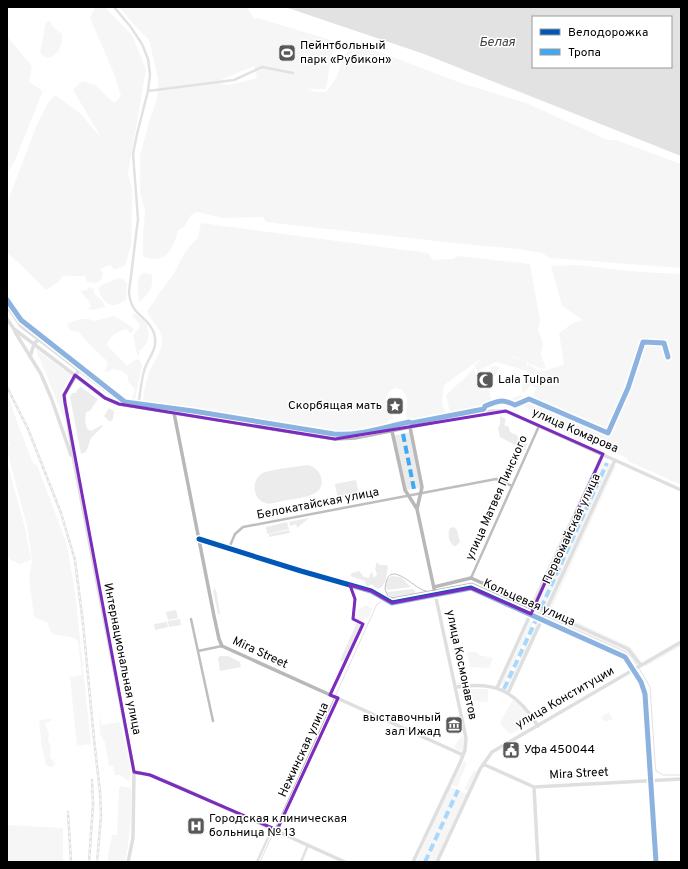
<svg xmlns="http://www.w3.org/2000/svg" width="688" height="869" font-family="Overpass,sans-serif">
	<rect width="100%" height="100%" fill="#fff"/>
	<!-- green -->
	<path fill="#ececec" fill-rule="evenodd" d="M95,7H105L132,35L146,69L128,174L132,188V212L131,245L125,266L114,270L110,265L100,269L103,273L101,280L95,283L87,282L85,276C77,277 71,275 63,276L58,282L46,290L19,263L7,253V203L36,127L49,101L55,95L81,114L102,139L73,90L82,81L95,85L114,103L121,96L114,74L90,18Z
		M119,7H247L254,19L258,18L334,41L326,89H308L315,92H326L336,78L343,58L350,48L372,49L461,83L526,103L608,140H616L681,164V268L550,258L542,253L519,249L454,243L282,224L266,222L263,217L223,218L197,212L191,215L184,227L178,230C175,242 170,258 156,259C150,259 148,259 143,256V234L145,212L140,192V155L151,115L157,100L158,79L149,40L135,26ZM254,66L257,78L229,85L219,83L223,79Z
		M50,21L53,27L62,34C63,45 58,56 48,58L42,55L40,52L46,22Z
		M7,36L32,66L29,82L43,91L15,160L7,174Z
		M201,223L428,253L433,260L453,259L457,256L530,264L540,320L538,330L543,343L541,354L546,369C533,368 523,358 511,356L526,362L527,368L528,364L541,372L564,364L559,333L573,323L583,320L562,306L551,266L577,265L640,272L681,274V485L628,461L627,458L587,439L584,441L558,429L554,425L532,414L535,412L511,401L512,398L521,395L529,401L542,407L545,406L544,404L532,399L536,388L531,385L524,393H522V385L527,371L496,362L478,371L474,366L482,358L444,385L442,402L445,413L411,419L407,418L406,413L407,398L402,390L395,388C385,393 385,400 386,410H390L393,419L388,420L387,425L337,433L334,431H317L261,422L258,420C246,419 217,417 209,410L167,406L145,402L143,401C144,390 146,380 150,370C155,359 163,351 162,338C160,328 151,321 147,311L156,299L159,293L173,275L185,252L198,237Z
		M144,273L151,274C156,285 148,295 139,302C139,293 134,277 144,273Z
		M122,278L127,283L126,300C122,301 119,305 115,305C106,307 99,294 98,288C102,284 117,278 122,278Z
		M89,287L94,289V293L103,302L105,307L92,310L88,309L91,307L88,300L80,291L87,290Z
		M133,313C150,320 155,340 139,351V356L137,355L133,335L139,328L140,325L132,315Z
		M114,316L131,326L134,330L130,334L126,329C116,333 111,334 107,345L127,366L136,359L139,360L142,365L135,399H132L135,389L128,382V376L122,371L112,369L108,372H105L108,362L89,344L79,332L70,330L67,324C75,320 85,316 94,321Z
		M36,350H37L71,375L63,390L62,395L66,423Z
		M494,366L500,367L495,377H492L490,367Z
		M473,370L476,374L480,390L487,389L489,390L492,402L480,407L450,413L446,395Z
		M81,387L98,399L90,411L86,412L85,421L87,429L91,431L102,425L103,426L91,438L86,452L81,454L70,397L72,393H75L79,388Z
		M7,396L10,400L17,422L33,463L37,465L65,539L68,552L75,592L91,744L77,746L70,677L82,675L78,641L74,638L52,634L47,622L34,617L29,577L32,561L27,526L7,451L9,442H7Z
		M109,408L114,411L113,419L110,422L104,416Z
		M500,416L506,419L504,425L509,427L510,432L517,435L519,441L527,444L525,450L500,437L498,428L500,424Z
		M411,432L422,488L405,490L393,436Z
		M598,460L616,466L550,612L531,603Z
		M7,461L25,528L31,560L20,564L9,559L7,553Z
		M308,465C314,467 319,470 321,477C327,498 296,498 283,501C277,502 270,505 265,503C252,499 251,479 263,473C269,470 299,466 308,465Z
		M356,480L359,495L338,499L335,484Z
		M308,518V519L297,528L296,524L290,526L289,522Z
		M287,522L289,529L267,534L266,527Z
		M454,527L457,530L460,542L456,546H454C449,543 447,534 450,528Z
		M289,530L290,533L269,537V534Z
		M377,562L380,565H386L388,567C386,576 387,584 379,589L373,586L372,584L369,586H366L365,581L350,576L352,573L359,571L364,577L369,578L371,572L373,574V577H375L377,574L375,569Z
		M392,576L401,577L411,587L387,590C385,584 387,578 392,576Z
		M108,582L112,602H106L103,585L105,583Z
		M216,589L220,614H218L213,590Z
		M413,589L415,591V593L392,597L389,595L387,592Z
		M366,605L373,609L368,618L359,621L354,619L358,609L361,608Z
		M176,610L178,618L168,620L166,612Z
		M553,611L631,647L639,658H638L629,649L552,613Z
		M550,616L629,651L638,663L632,666L626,656L548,621Z
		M180,619L181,625L169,627L168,621Z
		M530,621L533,622L503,686L500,685Z
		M167,622L168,627L155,630L154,624Z
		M357,623L361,625L344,662L340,660Z
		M452,623L458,649L453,650L447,624Z
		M536,623L538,624L509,688L506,687Z
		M681,644V646L645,667L644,665Z
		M467,652H477L479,655L493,658L489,668L470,667Z
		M220,656H228L240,662L241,667L220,671L218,658Z
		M470,689H488V702L469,701Z
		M514,700L524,710L532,723L510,734L501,725L500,722L512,701Z
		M99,710L101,725L120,722C123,734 134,773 129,782L123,777L121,776V775H115L113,766H109L105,743L100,734Z
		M609,712L613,719L605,722L601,717Z
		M50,719L52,720L45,724L49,733L48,740L51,747L50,757L55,763L54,766L50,767L46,765L42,747L39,722L40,720Z
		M462,735L464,738L463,752L457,750L454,747Z
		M464,761L467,763L457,787L452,785Z
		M474,770L477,772L468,791L464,789Z
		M121,786L131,788C132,813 130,838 125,862H107L112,835H117L119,788Z
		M449,786L467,794L436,862H416Z
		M7,825L63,828V862H7Z"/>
	<!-- water -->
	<path fill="#bfbfbf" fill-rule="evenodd" d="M285,7H681V156L424,54ZM533,17H671V67H533Z"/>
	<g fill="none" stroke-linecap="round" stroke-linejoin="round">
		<!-- street -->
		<path stroke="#bebebe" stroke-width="2.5" d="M114,7L130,26L142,44L148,59L150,74L148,91L137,134L133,154L138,219L129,292C131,317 147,314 154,333C159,349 148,357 144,371C141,382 140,395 138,407
			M148,91L234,80L262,67L293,73
			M199,539L301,571L371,591L392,603L436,595
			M229,548L235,534L243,527L496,479L512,486
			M471,578L539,426
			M191,619L213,721
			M198,651L222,646
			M330,695L363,624L353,619L355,599L350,586
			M277,830L338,698
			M257,862L272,829
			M301,862L308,845"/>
		<!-- secondary -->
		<path stroke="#b8b8b8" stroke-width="3.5" d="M7,306L21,326L124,404
			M7,319L14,329L105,398L119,404L335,439L355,438L491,411H506L681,490
			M15,332L41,374L52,400L71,455
			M30,357L34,344L39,339
			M79,370L64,395L65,403L74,461L97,582L134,772L133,838L128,862
			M174,413L214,616L219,639L222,646C302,683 383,718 463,755
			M410,427L422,487L417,509
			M392,431L405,490L417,509L466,738L465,750L460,763L413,862
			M434,587L471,578L628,649L641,665
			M436,595L471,588L625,657L641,682L645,694L656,862
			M456,687C496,681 516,691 538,726
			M497,688L603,454
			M508,693L615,460
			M483,764L534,787L681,779
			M134,772L150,775L179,787L345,862
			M534,787L538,862
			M437,862L480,769L492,752L681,642"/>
		<!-- tram -->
		<path stroke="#bebebe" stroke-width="1" d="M395,599L388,596L385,589C388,555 413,589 426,591
			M260,862L377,604L382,601L386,599L472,583L626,652L633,658L650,687L655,762L656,771L663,775H681"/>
		<defs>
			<path id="rail" d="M7,387L28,429L61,513L75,560L83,623L94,739L100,792L101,816L97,862
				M68,812L71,862
				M89,862L93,805L92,780"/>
		</defs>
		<!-- rail casing -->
		<use href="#rail" stroke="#bebebe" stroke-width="2.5"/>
		<!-- rail -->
		<use href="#rail" stroke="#fff" stroke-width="1" stroke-dasharray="3" stroke-linecap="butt"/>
		<!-- quiet -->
		<path stroke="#3fa9f5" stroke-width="4" stroke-dasharray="8 4" stroke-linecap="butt" d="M403,434L414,489
			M541,608L607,463
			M504,689L536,620
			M425,862L458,790"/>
		<defs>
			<path id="cycleway" d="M7,300L21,320L125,402L193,411L334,434C359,436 385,427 409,422L412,423L484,409L485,406C499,401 501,398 515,405L529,399L608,433L628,388L643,342L664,343L668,357
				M199,539L301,571L371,591L392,603L471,588L625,657L641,682L645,694L656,862"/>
		</defs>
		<!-- cycleway casing -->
		<use href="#cycleway" stroke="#fff" stroke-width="8"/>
		<!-- cycleway -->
		<use href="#cycleway" stroke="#0057b8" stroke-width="5"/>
	</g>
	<!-- marked area -->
	<path d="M0 0H688V869H0ZM75,375L105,398L119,404L335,439L506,411L603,454L531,614L471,588L392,603L371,591L350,585L355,599L353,619L363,624L330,695L338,698L277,830L150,775L134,772L65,403L64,395Z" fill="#fff" fill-opacity=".55" fill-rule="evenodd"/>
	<path fill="none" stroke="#7b2cbf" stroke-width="3" stroke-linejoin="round" d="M75,375L105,398L119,404L335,439L506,411L603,454L531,614L471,588L392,603L371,591L350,585L355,599L353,619L363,624L330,695L338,698L277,830L150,775L134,772L65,403L64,395Z"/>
	<!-- icons -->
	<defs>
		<symbol id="stadium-square" viewBox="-11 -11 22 22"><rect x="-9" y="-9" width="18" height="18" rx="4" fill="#595959" stroke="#fff"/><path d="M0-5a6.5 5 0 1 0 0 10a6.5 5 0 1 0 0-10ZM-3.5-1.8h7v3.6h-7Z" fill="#fff"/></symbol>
		<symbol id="mosque-square" viewBox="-11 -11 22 22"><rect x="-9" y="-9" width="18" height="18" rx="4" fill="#595959" stroke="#fff"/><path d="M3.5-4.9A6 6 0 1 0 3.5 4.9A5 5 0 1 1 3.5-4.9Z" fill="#fff"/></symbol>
		<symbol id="sight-square" viewBox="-11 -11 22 22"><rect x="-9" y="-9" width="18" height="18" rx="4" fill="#595959" stroke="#fff"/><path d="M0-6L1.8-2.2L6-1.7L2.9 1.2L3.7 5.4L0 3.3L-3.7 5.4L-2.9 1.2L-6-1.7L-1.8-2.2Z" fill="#fff"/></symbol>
		<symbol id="museum-square" viewBox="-11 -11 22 22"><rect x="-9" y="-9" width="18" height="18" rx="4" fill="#595959" stroke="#fff"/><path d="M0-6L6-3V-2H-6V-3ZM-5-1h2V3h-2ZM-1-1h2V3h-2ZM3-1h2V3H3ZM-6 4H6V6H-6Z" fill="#fff"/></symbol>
		<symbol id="civic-square" viewBox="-11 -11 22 22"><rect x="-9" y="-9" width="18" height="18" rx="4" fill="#595959" stroke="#fff"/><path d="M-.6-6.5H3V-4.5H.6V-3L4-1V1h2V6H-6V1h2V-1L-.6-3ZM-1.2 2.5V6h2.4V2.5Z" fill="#fff"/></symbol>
		<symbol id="hospital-square" viewBox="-11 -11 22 22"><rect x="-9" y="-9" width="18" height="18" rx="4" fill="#595959" stroke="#fff"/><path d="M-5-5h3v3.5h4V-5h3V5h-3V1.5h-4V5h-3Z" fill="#fff"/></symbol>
	</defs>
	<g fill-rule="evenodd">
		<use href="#stadium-square" x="277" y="43" width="20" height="20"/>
		<use href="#mosque-square" x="475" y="370" width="20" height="20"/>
		<use href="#sight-square" x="385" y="396" width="20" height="20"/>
		<use href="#museum-square" x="444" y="715" width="20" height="20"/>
		<use href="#civic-square" x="501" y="740" width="20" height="20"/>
		<use href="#hospital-square" x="186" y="816" width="20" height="20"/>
	</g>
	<g text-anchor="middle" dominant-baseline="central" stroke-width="3" stroke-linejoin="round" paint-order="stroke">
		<!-- poi labels -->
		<g font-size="12" fill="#000" stroke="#fff" text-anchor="start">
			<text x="300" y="46">Пейнтбольный<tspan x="300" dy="14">парк «Рубикон»</tspan></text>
			<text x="498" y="380">Lala Tulpan</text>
			<text x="382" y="406" text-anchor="end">Скорбящая мать</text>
			<text x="441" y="718" text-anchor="end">выставочный<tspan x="441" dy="14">зал Ижад</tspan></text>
			<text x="524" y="750">Уфа 450044</text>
			<text x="209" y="819">Городская клиническая<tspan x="209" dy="14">больница № 13</tspan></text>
		</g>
		<!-- street labels -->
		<g font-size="12" fill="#000" stroke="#fff">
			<text transform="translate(575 431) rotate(24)">улица Комарова</text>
			<text transform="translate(497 498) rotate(-66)">улица Матвея Пинского</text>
			<text transform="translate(318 504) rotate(-11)">Белокатайская улица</text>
			<text transform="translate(572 529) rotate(-65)">Первомайская улица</text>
			<text transform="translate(529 603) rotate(24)">Кольцевая улица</text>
			<text transform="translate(260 653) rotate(25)">Mira Street</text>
			<text transform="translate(122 659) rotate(79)">Интернациональная улица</text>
			<text transform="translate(461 665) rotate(78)">улица Космонавтов</text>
			<text transform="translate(565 698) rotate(-30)">улица Конституции</text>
			<text transform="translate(304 750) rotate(-65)">Нежинская улица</text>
			<text transform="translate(579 774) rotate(-3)">Mira Street</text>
		</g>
		<!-- water labels -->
		<g font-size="13" font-style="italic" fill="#444" stroke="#fff">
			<text x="497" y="43">Белая</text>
		</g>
	</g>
	<!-- border -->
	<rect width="688" height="869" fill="none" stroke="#000000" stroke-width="16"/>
	<!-- legend -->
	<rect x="532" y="16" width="140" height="52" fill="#ffffff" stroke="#999999"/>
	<rect x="540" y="29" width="20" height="6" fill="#0057b8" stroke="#999999"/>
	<text x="568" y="36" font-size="12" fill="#000000">Велодорожка</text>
	<rect x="540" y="49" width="20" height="6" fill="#3fa9f5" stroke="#999999"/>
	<text x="568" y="56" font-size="12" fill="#000000">Тропа</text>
</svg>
